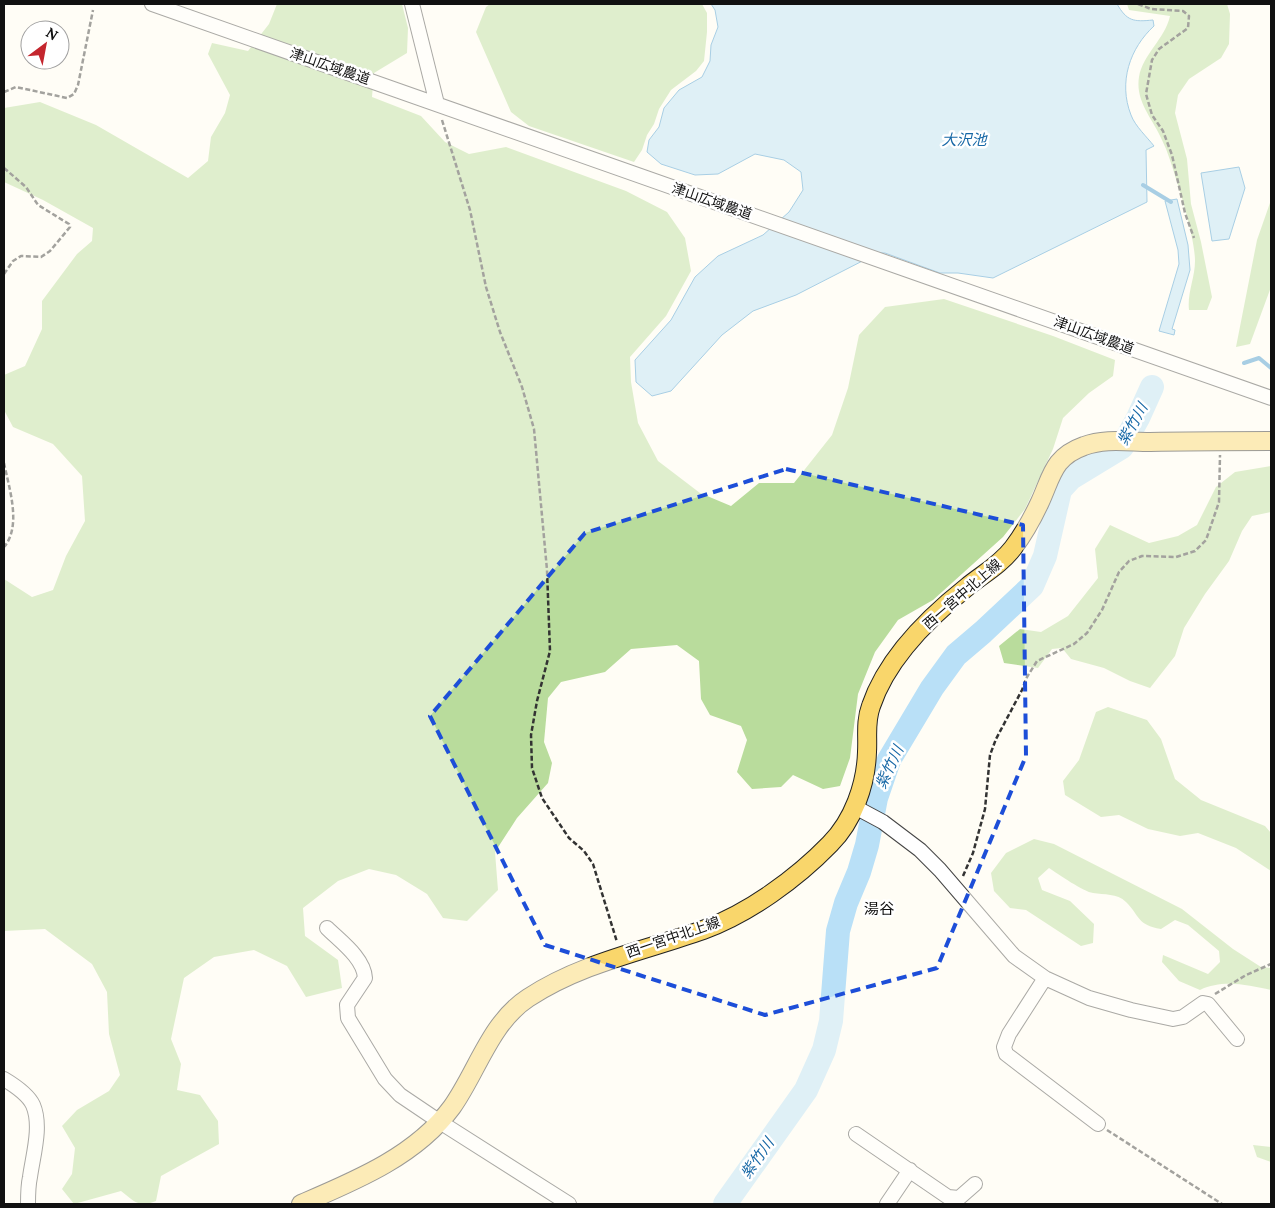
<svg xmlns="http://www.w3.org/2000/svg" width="1275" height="1208" font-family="Lora,'Noto Sans JP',serif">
	<rect width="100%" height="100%" fill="#fffdf5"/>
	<!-- forest -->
	<path fill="#b9dc9c" d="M277,4H402L408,28L407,53L374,73L372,97L421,116L445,142L469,154L506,147L626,191L667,212L685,238L691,271L666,316L630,357L631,382L638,423L658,461L700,493L731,506L759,483H794L832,435L848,388L859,335L885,307L944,299L1053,336L1115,360L1113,376L1089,393L1063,418L1053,449L1025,509L1003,537L933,600L898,620L875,652L858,694L850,758L840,786L823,789L793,775L781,787L752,789L737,772L747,740L741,726L710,715L701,699L699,661L677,645L631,649L605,672L561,682L548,698L544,742L552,763L548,783L517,818L495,852L498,890L467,921L443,918L427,894L396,875L369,869L338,881L303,908L305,936L338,960L342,988L306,997L287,966L254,950L214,957L184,978L171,1039L181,1064L177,1090L200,1095L218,1121L219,1144L161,1176L156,1201C139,1208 135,1202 121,1191L74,1204L62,1189L72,1174L75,1148L62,1126L77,1110L109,1091L120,1075L109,1034L107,992L92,964L45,929L4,931V579L32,597L53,590L66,556L85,521L82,476L53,444L13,427L4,410V375L25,366L42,329V301L77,254L92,241L93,228L43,200L4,182V108L40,102L96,125L188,178L208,161L211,137L225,113L230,95L208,54L212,43L248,51L269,24Z
		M490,4H702L707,13V32L704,61L696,71L671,90L659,109L654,124L647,135L642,150L634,162L529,126L511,112L476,32L486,7Z
		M1127,4H1227L1230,14L1229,44L1221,58L1189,79L1178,95L1175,113L1187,159L1191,204L1201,242L1212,297L1207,310H1189C1187,293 1195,278 1195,261C1195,241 1183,200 1176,179C1172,166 1168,152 1162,140C1153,119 1135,102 1139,77C1143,54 1165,39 1170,16L1129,10Z
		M1271,200V287L1250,344L1236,347L1257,240Z
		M1271,466V512L1252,516L1242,531L1229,561L1205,594L1184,628L1175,656L1150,688L1130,681L1104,668L1071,659L1062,648L1052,649L1038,668L1004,663L999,646L1020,629L1041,632L1068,616L1098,578L1095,549L1110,525L1149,543L1178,536L1197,525L1216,487L1235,472Z
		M1108,707L1147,720L1161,739L1175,779L1201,800L1265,826L1271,833V871L1236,848L1198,833L1180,836L1148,829L1119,815L1101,817L1065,795L1063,781L1079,760L1096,712Z
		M1034,839L1054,844L1182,909L1233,949L1261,967L1271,968V990C1247,985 1223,979 1200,990L1179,981L1162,962L1163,955L1208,974L1220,962L1219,951L1188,925L1175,920L1161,929C1137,925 1140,916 1126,902C1117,893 1104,895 1093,893C1084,892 1058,874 1049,868L1038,878L1042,890L1070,901L1094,924L1093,943L1081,946L1026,910L1010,908L994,891L991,873L1006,853Z
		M1253,1145L1271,1147V1162L1257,1157Z"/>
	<!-- water -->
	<path fill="#b9e0f7" stroke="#3f96cf" d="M711,4H1117C1127,21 1133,22 1153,20L1154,26C1130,48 1118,82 1131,115C1135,126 1147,137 1154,146L1146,150L1147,202L993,278L958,273H940L885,253H878L796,295L753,311L722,335L671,391L652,396L636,382L635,360L671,320L695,277L718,256L763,235L789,212L803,190L801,172L784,160L755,154L718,174L695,175L661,164L647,152L649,140L659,127L664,108L679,90L702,77L710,61L711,45L718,27L715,10Z
		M1239,167L1245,188L1229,239L1212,241L1201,173Z
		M1177,199L1188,245L1190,270L1172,329L1175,330L1174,335L1159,331L1179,264L1178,250L1165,201Z"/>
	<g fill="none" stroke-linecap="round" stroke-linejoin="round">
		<!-- stream -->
		<path stroke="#3f96cf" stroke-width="4" d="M1143,185L1171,202
			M1244,363L1259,358L1271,368"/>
		<!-- river -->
		<path stroke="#b9e0f7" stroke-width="24" d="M725,1204L806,1090L824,1050L831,1021L838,931L846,903L859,872L867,845L876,798L889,760L932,688L956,655L983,632L1032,586L1045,556L1060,490L1071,478L1122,447L1138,418L1152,387"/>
		<defs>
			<path id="minor" d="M152,4L1271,398
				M412,4L437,104
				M855,807L883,822L920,850L940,870L1014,956L1045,978L1089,998L1131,1010L1173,1019L1183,1017L1203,1003L1208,1004L1237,1039
				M327,928C340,941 364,958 365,978L347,1005L348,1018L385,1079L400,1095L440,1122L569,1204
				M1045,978L1009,1034L1004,1047L1006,1054L1098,1124
				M4,1079C14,1085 28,1094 33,1105C42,1126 33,1155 30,1177C28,1186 28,1195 28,1204
				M856,1134L948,1197L959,1198L975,1184
				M887,1204L910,1170"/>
			<path id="major" d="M301,1204C355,1181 416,1156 452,1107C477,1072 490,1023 528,998C581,963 644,951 703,930C749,913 796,879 830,844C853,821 866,785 867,752C868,736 865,722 871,706C887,658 928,618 967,587C983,574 1000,565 1013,548C1023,535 1033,517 1040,502C1052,476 1053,457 1084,446C1105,438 1128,442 1150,442C1191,441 1231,441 1271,441"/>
		</defs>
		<!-- minor casing -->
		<use href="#minor" stroke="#444" stroke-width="16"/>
		<!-- major casing -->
		<use href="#major" stroke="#222" stroke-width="20"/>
		<!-- path -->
		<path stroke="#333" stroke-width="2.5" stroke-dasharray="5 2.5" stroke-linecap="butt" d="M1138,4L1151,9L1183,11L1189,16L1188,28L1159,49L1152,60L1146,94L1152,115L1163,131L1172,155L1185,213L1194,238
			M4,92L16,87L67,98L74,94L78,85L93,10
			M442,120L470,210L486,287L500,332L522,387L534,429L547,570L550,651L537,701L531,735L532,768L542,798L569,838L584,851L593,864L617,942
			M4,168L26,187L38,205L69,224L70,227L50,251L41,257L21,256L13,261L4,274
			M4,463C9,488 22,526 4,547
			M963,876L973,853L985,809L990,755L996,739L1022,690L1027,677L1037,661L1074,644L1087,633L1102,610L1119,572L1129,561L1142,556L1176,557L1195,551L1206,540L1219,502L1220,455
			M1215,994L1246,975L1271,964
			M1107,1130L1222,1204"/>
		<!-- minor -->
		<use href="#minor" stroke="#fff" stroke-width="14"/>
		<!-- major -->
		<use href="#major" stroke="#f9d66b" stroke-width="18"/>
	</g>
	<!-- marked area -->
	<path d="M0 0H1275V1208H0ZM786,469L1023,525L1026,756L937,968L765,1015L545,945L430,716L585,533Z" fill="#fffdf5" fill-opacity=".55" fill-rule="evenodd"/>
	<path fill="none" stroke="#1d4ed8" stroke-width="4" stroke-dasharray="10 6" stroke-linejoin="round" d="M786,469L1023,525L1026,756L937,968L765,1015L545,945L430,716L585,533Z"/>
	<g text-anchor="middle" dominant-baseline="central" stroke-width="5" stroke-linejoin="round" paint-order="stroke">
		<!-- street labels -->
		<g font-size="14" fill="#111" stroke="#fff">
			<text transform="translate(330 66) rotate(19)">津山広域農道</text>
			<text transform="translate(712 201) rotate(19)">津山広域農道</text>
			<text transform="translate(1094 335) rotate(20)">津山広域農道</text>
			<text transform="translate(962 594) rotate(-41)">西一宮中北上線</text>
			<text transform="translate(673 937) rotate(-19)">西一宮中北上線</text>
		</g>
		<!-- water labels -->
		<g font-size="15" font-style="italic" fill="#1768a6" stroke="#fff">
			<text x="964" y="139">大沢池</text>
			<text transform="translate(1132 424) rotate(-61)">紫竹川</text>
			<text transform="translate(889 767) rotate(-65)">紫竹川</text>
			<text transform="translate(757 1158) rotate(-55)">紫竹川</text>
		</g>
		<!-- neighbourhood labels -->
		<g font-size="15" fill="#111" stroke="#fff">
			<text x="879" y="908">湯谷</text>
		</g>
	</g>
	<!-- border -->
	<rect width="1275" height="1208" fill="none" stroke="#111111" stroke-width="10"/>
	<!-- north arrow -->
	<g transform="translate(45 45) rotate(32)"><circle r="24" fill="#ffffff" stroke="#a0a0a0"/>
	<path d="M0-4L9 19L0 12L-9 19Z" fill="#c4262e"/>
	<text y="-8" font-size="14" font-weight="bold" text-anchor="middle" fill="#111111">N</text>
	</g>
</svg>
